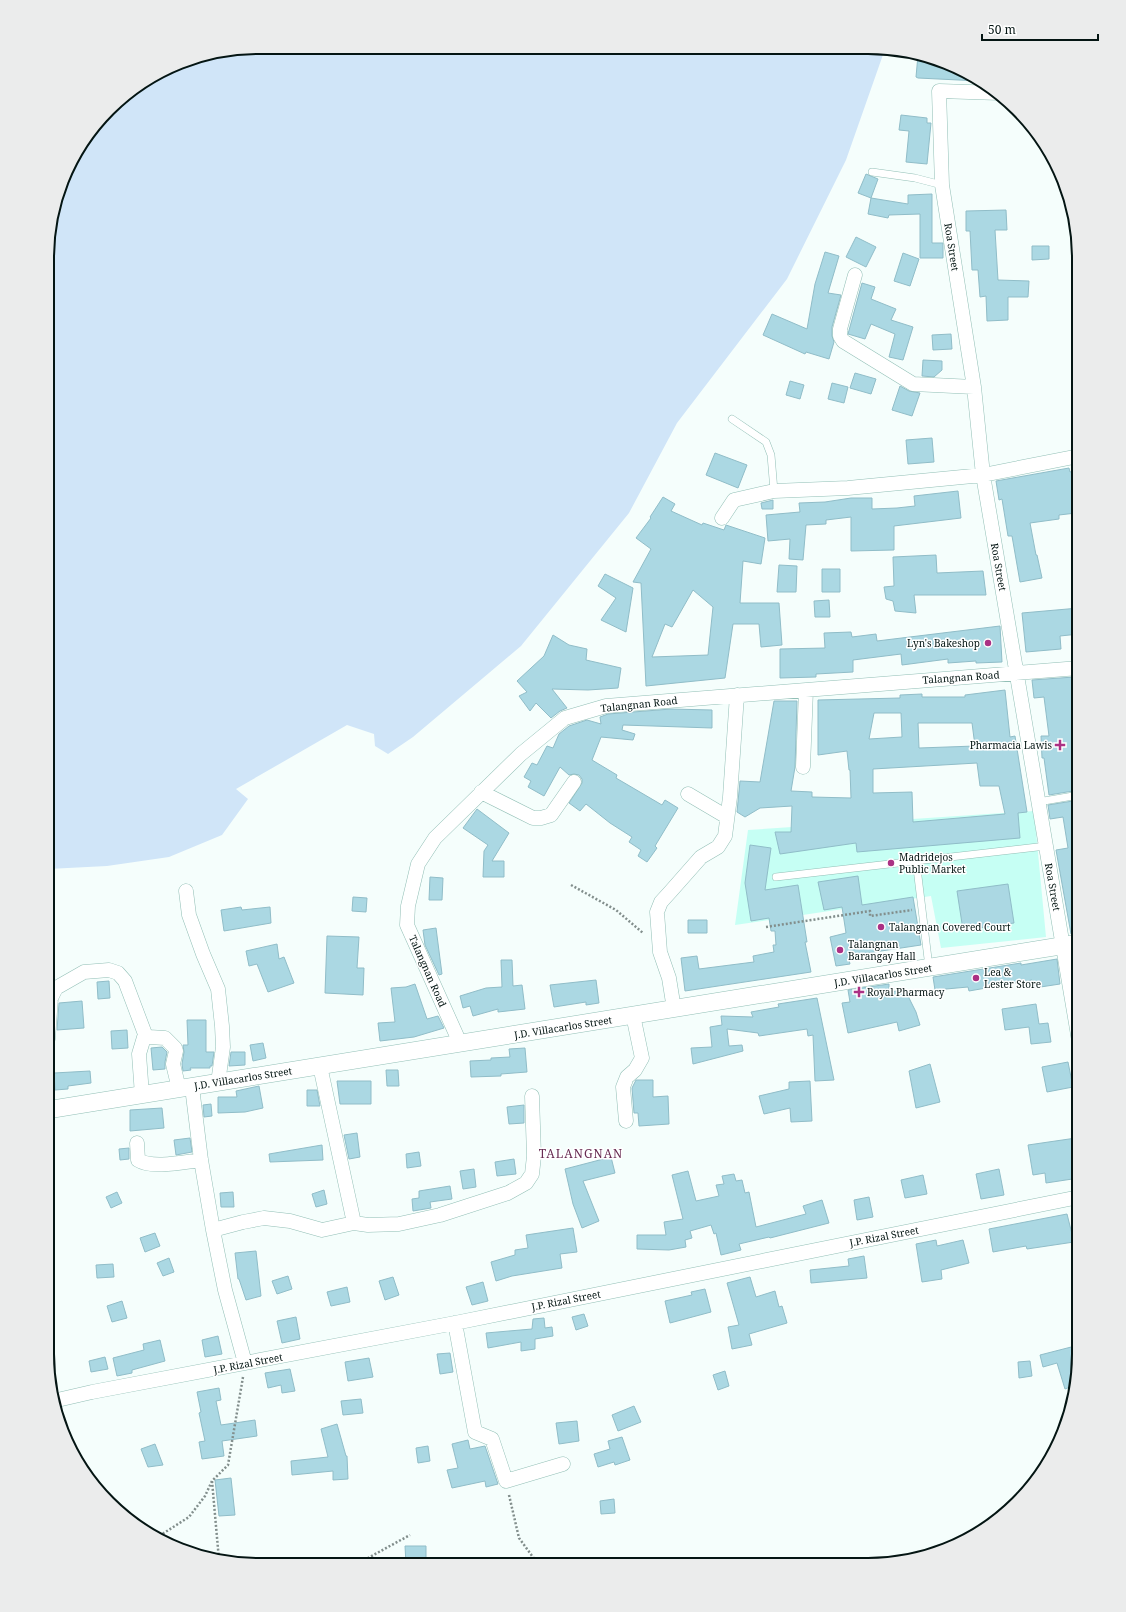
<svg xmlns="http://www.w3.org/2000/svg" width="1126" height="1612" font-family="'Noto Serif',serif">
	<rect width="100%" height="100%" fill="#f5fefc"/>
	<!-- built -->
	<path fill="#c6fff4" d="M1034,811L1046,937L941,948L931,896L735,925L748,830Z"/>
	<!-- water -->
	<path fill="#d0e5f8" d="M258,47L885,49L846,160L787,279L677,423L629,513L521,646L413,737L388,754L375,746L374,734L347,725L236,789L248,799L222,835L169,857L107,866L48,869L49,230L75,153L119,99L190,58Z"/>
	<!-- building -->
	<path fill="#abd8e3" stroke="#90bdc8" fill-rule="evenodd" d="M918,55L949,63L979,81L918,78L916,77Z
		M901,115L927,118V123H931L927,164L906,162L909,131L899,130Z
		M866,174L878,179L871,198L858,193Z
		M932,194V243H943V258H920V214L889,215L888,218L868,214L871,198L908,204V195Z
		M1006,210L1007,230H995L998,280L1029,281L1028,297H1008V320L987,321L986,296L980,297L978,270H972L970,231H966V211Z
		M856,237L876,247L866,267L846,257Z
		M1032,246H1049V259L1032,260Z
		M825,252L839,256L828,293L841,295L832,327V336L834,342L829,359L806,352L805,354L763,335L772,314L807,329L815,284Z
		M903,253L919,259L910,286L894,281Z
		M862,283L875,287L871,299L896,309L891,320L913,327L903,360L889,357L895,334L871,324L865,339L848,334Z
		M951,334L952,349L933,350L932,335Z
		M923,360L942,361V370L934,377L922,376Z
		M855,373L876,379L871,394L850,388Z
		M790,381L804,385L800,399L786,395Z
		M832,383L848,387L844,403L828,399Z
		M900,386L909,391L920,393L912,416L892,410Z
		M932,438L934,462L908,464L906,440Z
		M715,453L747,465L738,488L706,475Z
		M1069,468L1070,472L1079,470V486L1072,487L1076,513L1059,515V519L1030,523L1036,555H1037L1042,578L1020,582L1012,536H1008L1002,499L999,500L996,481Z
		M958,491L961,518L894,526V550L851,551V517L826,520V524L806,525L803,560L789,559L790,539L768,541L766,515L800,512L799,503L825,502L851,498H872V509L897,508L915,506L914,496Z
		M663,497L675,504L671,511L702,525L703,523L724,530L726,525L765,538L761,564L743,561L740,603H779L782,645L761,647L759,624H733L725,678L646,686L641,583L633,582L651,549L636,538L651,518L650,517ZM693,590L713,607L708,655L652,657L665,624L672,627Z
		M773,500V509H762L761,503Z
		M936,555L937,573L983,571L986,595H914L916,613L895,611L893,601L886,599L884,587L894,586L893,557Z
		M779,565L797,566L796,592H777Z
		M822,569H840V592H822Z
		M605,574L633,588L626,632L601,620L616,598L598,586Z
		M829,600L830,617H815L814,601Z
		M1079,608V634L1060,636L1061,649L1026,652L1022,613Z
		M1000,626L1002,662L976,663V661L948,663V659L902,665L901,654L853,660V672L816,674V677L780,678V649L825,648L824,633L851,632L852,637L876,634L877,641Z
		M553,635L569,645L587,649L586,660L621,668L618,688L588,690L552,689L567,708L560,711L551,718L536,703L530,711L519,696L527,692L517,681L544,656Z
		M1074,677L1079,725L1077,726L1079,790L1049,795L1044,758H1042L1041,736H1049L1044,697L1034,698L1032,680Z
		M1005,690L1010,737L1015,736L1027,812L1018,813L1020,838L857,852L856,843L780,854L775,832H791L792,806L760,808L745,817L737,812L740,781L760,782L774,701H797L795,767L791,791L812,792V797L851,798L850,770H849L847,751L818,755V700L900,698V695L922,694V697H965V695ZM874,713H901L902,737L869,739ZM918,723H972L975,746L919,748ZM977,763L980,786H999L1005,814L913,822L912,792L873,793V769Z
		M671,709L712,710V728L623,725L622,730L635,734L633,740L601,737L592,760L617,775L616,778L662,805L665,800L678,808L655,846L657,848L647,862L638,856L641,850L629,842L632,837L610,823L586,804L580,811L569,803L582,783V779L579,775L574,774L569,775L560,767L544,796L528,787L531,781L524,777L532,763L537,765L547,746L553,748L559,734L569,726L587,720L601,724L600,717L608,714Z
		M1079,800V933L1071,934L1056,850L1068,848L1063,817L1050,819L1048,805Z
		M477,809L509,833L492,861H504V877H483L484,851L488,845L463,828Z
		M750,845L771,848L765,890L798,885L807,942H805L811,972L685,991L681,958L697,956L699,969L754,962L753,956L774,952L773,945H776L775,931H771L769,918L751,921L745,883Z
		M858,876L862,905L913,897L921,945L848,956L850,964L836,966L830,937L846,933L842,907L824,910L818,882Z
		M430,877L443,878L442,900H429Z
		M1008,884L1014,923L963,930L957,891Z
		M353,897L367,898L366,912L352,911Z
		M241,907L242,910L270,907L271,923L224,931L221,910Z
		M688,920H707V933H688Z
		M436,928L442,974L439,975L425,945L423,930Z
		M327,936L359,937L357,968H364L363,995L325,993Z
		M277,944L279,959L284,957L294,983L268,992L257,964L249,966L246,951Z
		M1057,959L1060,984L1034,988L1032,980L969,991L968,987L935,990L933,977L1021,963V965Z
		M501,960H512L513,986L522,985L525,1009L498,1012V1009L473,1016L470,1006L463,1008L460,996L486,988L502,987Z
		M596,980L599,1003L586,1005V1002L554,1007L550,985Z
		M109,981L110,998L98,999L97,982Z
		M415,984L427,1019L438,1016L444,1028L414,1037L380,1041L378,1023L395,1022L391,988L406,987Z
		M889,984V992L905,990L916,1012L920,1025L899,1031L897,1022L848,1033L842,1003L850,1002L848,990Z
		M817,998L834,1080L815,1081L813,1035L808,1036L807,1029L759,1036L758,1033L727,1029L729,1046L742,1045L743,1051L693,1064L691,1048L712,1047L710,1027L722,1025L721,1016L753,1017L751,1012L779,1007L778,1004Z
		M82,1001L84,1028L57,1030L59,1003Z
		M1036,1004L1039,1024L1048,1023L1051,1042L1031,1044L1029,1027L1005,1030L1002,1009Z
		M187,1020H206V1052H214L212,1066H210V1068H190L191,1070L183,1071L182,1064L184,1052L183,1045H188Z
		M127,1030L128,1048L112,1049L111,1031Z
		M263,1043L266,1058L253,1061L250,1045Z
		M162,1047L167,1052L165,1062V1069L153,1070L151,1048Z
		M525,1048L527,1072L501,1074V1076L471,1077L470,1061L491,1060V1058L510,1057L509,1049Z
		M231,1052H245V1065L229,1066Z
		M1068,1062L1073,1087L1047,1092L1042,1067Z
		M930,1064L940,1102L916,1108L909,1071Z
		M386,1070H398L399,1086H387Z
		M90,1071L91,1083L68,1086V1089L55,1090L54,1073Z
		M636,1080H653V1097L668,1096L669,1124L639,1126L638,1113H634L632,1088Z
		M337,1081H371V1104H340Z
		M810,1081L812,1121L791,1122L790,1108L764,1114L759,1096L789,1089V1082Z
		M259,1086L263,1108L245,1112L218,1113V1097H237L236,1091Z
		M307,1090H317L320,1106H307Z
		M211,1104L212,1116L204,1117L203,1105Z
		M524,1105V1123L509,1124L507,1107Z
		M162,1108L164,1128L130,1131V1110Z
		M357,1133L360,1157L349,1159L344,1135Z
		M190,1138L192,1152L176,1155L174,1140Z
		M1076,1138L1079,1156V1178L1046,1183L1045,1173L1033,1175L1028,1145Z
		M322,1145L323,1160L270,1162L269,1154Z
		M129,1148V1159L120,1160L119,1149Z
		M419,1152L421,1166L407,1168L406,1154Z
		M611,1157L615,1173L583,1181L599,1221L582,1228L573,1204L565,1169Z
		M514,1159L516,1174L497,1176L495,1162Z
		M474,1169L476,1187L463,1189L460,1171Z
		M999,1169L1004,1195L981,1199L976,1174Z
		M688,1171L696,1201L719,1196L716,1185L724,1184L722,1176L734,1174L736,1181L742,1180L745,1193L749,1192L756,1227L806,1214L803,1206L822,1200L829,1223L770,1238L769,1237L739,1244L741,1250L721,1255L716,1233L714,1234L711,1225L690,1231L692,1238L685,1240L686,1247L669,1250L637,1249V1235H666L664,1222L683,1219L672,1175Z
		M923,1175L927,1194L905,1198L901,1180Z
		M450,1186L452,1199L430,1202L431,1208L413,1211L412,1199L419,1198V1191Z
		M324,1190L327,1204L316,1207L312,1194Z
		M117,1192L122,1203L111,1208L106,1197Z
		M233,1192L234,1207H221L220,1193Z
		M869,1197L873,1217L857,1220L854,1200Z
		M1067,1214L1074,1242L1027,1249L1026,1246L993,1252L989,1229Z
		M573,1228L577,1252L560,1254L562,1268L512,1276L496,1281L491,1262L515,1255V1250L528,1248L526,1235Z
		M155,1233L160,1246L145,1252L140,1238Z
		M936,1240L937,1246L963,1240L969,1263L941,1270L942,1279L922,1282L916,1244Z
		M256,1251L261,1296L246,1300L239,1279H238L235,1253Z
		M864,1256L867,1278L811,1283L810,1270L849,1266L848,1259Z
		M169,1258L174,1272L163,1276L157,1263Z
		M113,1264L114,1277L97,1278L96,1265Z
		M288,1276L292,1289L277,1294L272,1281Z
		M393,1277L399,1295L385,1300L379,1281Z
		M750,1277L756,1297L775,1291L779,1307L782,1306L787,1323L749,1334L752,1345L732,1349L728,1327L739,1325L727,1283Z
		M483,1282L488,1301L472,1305L466,1287Z
		M347,1287L350,1302L331,1306L327,1292Z
		M705,1289L711,1312L670,1323L665,1301L692,1295L691,1292Z
		M122,1301L127,1318L112,1322L107,1306Z
		M584,1314L588,1326L576,1330L572,1317Z
		M296,1317L300,1339L282,1343L277,1321Z
		M544,1318L545,1328L552,1327L553,1336L535,1339V1349L521,1351V1342L488,1348L486,1333L532,1329L533,1319Z
		M218,1336L222,1354L205,1357L202,1340Z
		M160,1340L165,1361L132,1370V1373L117,1376L113,1358L144,1350L143,1344Z
		M1079,1345V1368L1075,1385L1065,1389L1057,1363L1043,1367L1040,1355Z
		M450,1353L453,1372L440,1374L437,1354Z
		M105,1357L108,1369L91,1372L89,1361Z
		M369,1358L373,1377L348,1381L345,1362Z
		M1030,1361L1032,1376L1019,1378L1018,1362Z
		M290,1369L295,1391L282,1393L281,1385L268,1388L265,1373Z
		M725,1371L729,1386L718,1390L713,1375Z
		M219,1388L221,1400L216,1401L221,1425L255,1420L257,1436L222,1441L224,1456L202,1459L199,1442L205,1441L199,1413L201,1412L197,1392Z
		M361,1399L363,1413L343,1415L341,1401Z
		M634,1406L641,1422L618,1431L612,1415Z
		M577,1421L579,1441L559,1444L556,1423Z
		M337,1424L346,1456H347L348,1479L333,1480V1471L292,1475L291,1461L328,1457L321,1429Z
		M622,1437L630,1460L615,1465L614,1462L598,1467L594,1454L610,1449L608,1441Z
		M468,1440L470,1449L485,1446L498,1484L486,1487L485,1481L452,1488L447,1470L458,1468L452,1444Z
		M155,1444L163,1465L148,1467L141,1449Z
		M428,1446L430,1461L418,1463L416,1448Z
		M231,1478L235,1515L219,1516L215,1480Z
		M614,1499L615,1513L601,1514L600,1501Z
		M405,1546H426V1564H406Z"/>
	<g fill="none" stroke-linecap="round" stroke-linejoin="round">
		<defs>
			<path id="service" d="M872,172L915,178L942,185
				M732,419L766,442L771,455L774,491
				M1038,802L1079,795
				M916,860L929,967
				M776,877L1046,846"/>
			<path id="minor" d="M999,93L939,91L942,185L974,387L983,475L1079,1041
				M855,275L840,329V336L843,341L913,384L974,387
				M722,518L734,500L774,491L848,488L983,475L1079,456
				M803,767L806,690
				M481,792L533,818H541L551,815L574,782
				M688,794L727,817
				M186,891L189,915L203,954L218,989L222,1026L223,1047L218,1083
				M674,1009L669,978L660,952L657,912L661,902L671,891L701,857L718,847L725,836L730,797L737,695
				M48,1039L51,998L56,988L84,972L109,970L118,973L125,981L145,1034L149,1037L165,1038L175,1048L176,1051L173,1064L179,1089
				M460,1043L407,925L408,906L418,864L435,838L521,754L565,718L606,706L1079,668
				M320,1066L354,1223
				M192,1087L201,1160L213,1230L243,1222L264,1218L290,1221L322,1230L354,1223L368,1225L399,1224L440,1215L508,1193L526,1183L532,1174L534,1156L532,1096
				M142,1095L139,1054L145,1034
				M626,1121L623,1087L627,1077L635,1070L642,1058L633,1015
				M137,1143L138,1160C152,1169 184,1162 201,1160
				M213,1230L225,1290L245,1363
				M455,1323L475,1432L492,1439L506,1481L563,1464
				M53,1401L92,1392L455,1323L1079,1197"/>
			<path id="tertiary" d="M47,1110L1079,943"/>
		</defs>
		<!-- service casing -->
		<use href="#service" stroke="#92bfb6" stroke-width="8"/>
		<!-- minor casing -->
		<use href="#minor" stroke="#92bfb6" stroke-width="15"/>
		<!-- tertiary casing -->
		<use href="#tertiary" stroke="#92bfb6" stroke-width="18"/>
		<!-- path -->
		<path stroke="#828e8c" stroke-width="2.5" stroke-dasharray="2 2" stroke-linecap="butt" d="M571,885L616,910L643,933
			M766,927L870,911V916L912,910
			M212,1481L219,1560
			M509,1495L519,1538L538,1564
			M156,1538L189,1517L205,1496L212,1481L228,1465L243,1377
			M357,1564L410,1535"/>
		<!-- service -->
		<use href="#service" stroke="#fff" stroke-width="7"/>
		<!-- minor -->
		<use href="#minor" stroke="#fff" stroke-width="14"/>
		<!-- tertiary -->
		<use href="#tertiary" stroke="#fff" stroke-width="17"/>
	</g>
	<!-- markers -->
	<g fill="#ab3184" stroke="#fff" stroke-width="1.5">
		<circle cx="988" cy="643" r="4"/>
		<path d="M1058 739h4v4h4v4h-4v4h-4v-4h-4v-4h4z"/>
		<circle cx="891" cy="863" r="4"/>
		<circle cx="881" cy="927" r="4"/>
		<circle cx="840" cy="950" r="4"/>
		<circle cx="976" cy="978" r="4"/>
		<path d="M857 986h4v4h4v4h-4v4h-4v-4h-4v-4h4z"/>
	</g>
	<g text-anchor="middle" dominant-baseline="central" stroke-width="3" stroke-linejoin="round" paint-order="stroke">
		<!-- street labels -->
		<g font-size="10" fill="#041513" stroke="#fff">
			<text transform="translate(952 247) rotate(81)">Roa Street</text>
			<text transform="translate(999 567) rotate(80)">Roa Street</text>
			<text transform="translate(961 677) rotate(-4)">Talangnan Road</text>
			<text transform="translate(639 704) rotate(-6)">Talangnan Road</text>
			<text transform="translate(1053 887) rotate(80)">Roa Street</text>
			<text transform="translate(428 971) rotate(66)">Talangnan Road</text>
			<text transform="translate(883 975) rotate(-9)">J.D. Villacarlos Street</text>
			<text transform="translate(563 1027) rotate(-9)">J.D. Villacarlos Street</text>
			<text transform="translate(243 1078) rotate(-9)">J.D. Villacarlos Street</text>
			<text transform="translate(884 1236) rotate(-11)">J.P. Rizal Street</text>
			<text transform="translate(566 1300) rotate(-11)">J.P. Rizal Street</text>
			<text transform="translate(248 1363) rotate(-11)">J.P. Rizal Street</text>
		</g>
		<!-- poi labels -->
		<g font-size="10" fill="#041513" stroke="#fff" text-anchor="start">
			<text x="980" y="643" text-anchor="end">Lyn's Bakeshop</text>
			<text x="1052" y="745" text-anchor="end">Pharmacia Lawis</text>
			<text x="899" y="857">Madridejos<tspan x="899" dy="12">Public Market</tspan></text>
			<text x="889" y="927">Talangnan Covered Court</text>
			<text x="848" y="944">Talangnan<tspan x="848" dy="12">Barangay Hall</tspan></text>
			<text x="984" y="972">Lea &amp;<tspan x="984" dy="12">Lester Store</tspan></text>
			<text x="867" y="992">Royal Pharmacy</text>
		</g>
		<!-- quarter labels -->
		<g font-size="12" letter-spacing="1" fill="#672b52" stroke="#fff">
			<text x="581" y="1153">TALANGNAN</text>
		</g>
	</g>
	<!-- crop -->
	<path d="M0 0H1126V1612H0ZM258 54H868A204 204 0 0 1 1072 258V1354A204 204 0 0 1 868 1558H258A204 204 0 0 1 54 1354V258A204 204 0 0 1 258 54Z" fill="#ebecec" fill-rule="evenodd"/>
	<path fill="none" stroke="#041513" stroke-width="2" d="M258 54H868A204 204 0 0 1 1072 258V1354A204 204 0 0 1 868 1558H258A204 204 0 0 1 54 1354V258A204 204 0 0 1 258 54Z"/>
	<!-- scale -->
	<path d="M982 34v6h116v-6" fill="none" stroke="#041513" stroke-width="2"/>
	<text x="988" y="34" font-size="12" fill="#041513" stroke="#ffffff" stroke-width="3" paint-order="stroke">50 m</text>
</svg>
